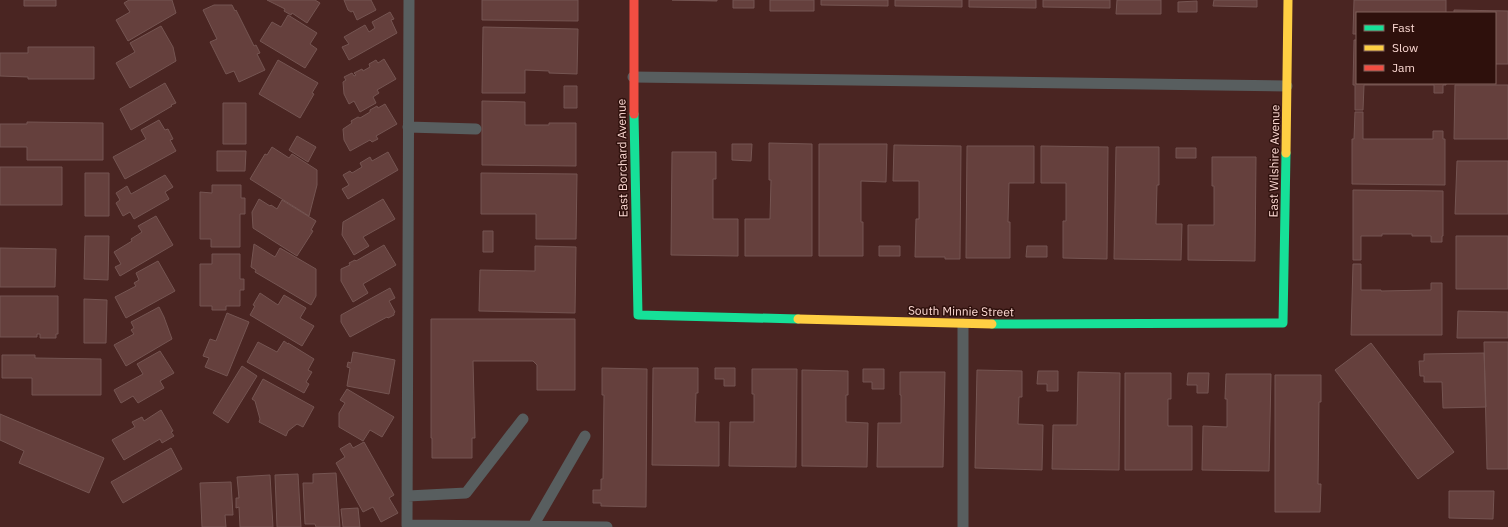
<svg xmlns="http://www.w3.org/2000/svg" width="1508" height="527" font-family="'IBM Plex Sans',sans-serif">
	<rect width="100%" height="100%" fill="#4a2522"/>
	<!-- building -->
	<path fill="#65403d" stroke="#755552" d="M24,0H56V6H24Z
		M129,0H172L176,13L128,41L116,20L130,12L124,3Z
		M267,0H315L320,3L307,23L292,13L291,15L284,11L285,9Z
		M344,0H371L376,10L357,20L353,11L351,12L348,10Z
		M482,0H578V21L482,20Z
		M672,0H717V1Z
		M733,0H754V8H733Z
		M770,0H814V11H770Z
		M821,0H888V6L821,5Z
		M895,0H962V7L895,6Z
		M969,0H1036V8L969,7Z
		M1043,0H1110V8L1043,7Z
		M1117,0H1161V14H1116Z
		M1214,0H1257V7L1213,6Z
		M1354,0H1446V13H1357V34H1353Z
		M1197,1V12H1178V2Z
		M214,5H232L235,11L236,10L254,46L256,45L260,53L257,54L265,70L239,82L234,71L226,74L210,42L217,39L203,10Z
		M1454,10L1508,11V64H1495V13H1454Z
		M390,12L394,19L391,20L397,33L349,60L342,47L349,44L344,37L365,25L369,32L375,28L372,22Z
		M288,15L317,33L310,44L317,49L305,68L260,41L272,22L281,27Z
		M161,26L173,47L176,61L130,88L116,63L135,52L130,43Z
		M483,27L578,29L577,74L549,73V71L525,70V93H482Z
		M1354,40H1357V83H1446V85H1443V93H1434V85H1364L1363,110H1355V85H1353Z
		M28,47H94V79H28V77L0,76V53H28Z
		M384,59L396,79L377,90L379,93L373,97L376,103L360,112L354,101L349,104L344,94L343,82L346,80L344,77L352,73L354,76L356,75L354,73L362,69L363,71L370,67L369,64L376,60L378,63Z
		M278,60L318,83L312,93L314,94L300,118L259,94Z
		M165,83L176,103L171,105L172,106L131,130L120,109Z
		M1455,85H1508V139H1454Z
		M564,86H577V108H564Z
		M482,101L525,102V125H549V123H576V166L482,165Z
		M223,103H246V144H223Z
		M385,104L397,124L376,136L378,139L372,142L370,140L350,151L344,140L343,129L352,123L351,121L358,117L360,118L370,112V110L377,106L378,108Z
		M1355,112H1363V139H1433V131H1443V139H1445V185L1352,184V139H1354Z
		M159,120L165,130L168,129L173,139L170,140L176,151L125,179L113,157L146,139L141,130Z
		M27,122L103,123V160H27V147H0V124H27Z
		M297,136L316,147L308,162L289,150Z
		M769,143L812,144V256H745V219H770L771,180H769Z
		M732,144H752L751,161L732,160Z
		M819,144H887L886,182L861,181V222H863V256H819Z
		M894,145L961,146L960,259H945V257H915L916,219H919V181H893Z
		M967,146H1034V183H1009L1008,222H1010V258H966Z
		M1041,146L1108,147L1107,259L1063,258V221H1066V183H1041Z
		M272,147L289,158L292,154L317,170V185L309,216L250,179L265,154L267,155Z
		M1116,147H1159V185H1157L1156,224H1182L1181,260L1114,259Z
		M1176,148H1196V158H1176Z
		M217,151H246L245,171H217Z
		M388,152L398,170L348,199L342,189L349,185L343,175L350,171L352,173L362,167L360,163L370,157L372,161Z
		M672,152H716V179H713V219H738V256L671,255Z
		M1212,157H1256L1255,261L1188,260V225H1214V186H1212Z
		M1457,161H1508V214H1455Z
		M0,167H62V205H0Z
		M85,173H109V216H85Z
		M481,173L577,174L576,239H536V214H481Z
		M165,175L173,187L165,192L169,199L134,219L130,212L123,216L116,203L120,200L116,193L127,186L131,194Z
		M212,185H241V198H245V214H240V247H211V239H200V192L212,193Z
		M1353,190L1443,191V236H1442V242H1431V236H1412V234H1382V236H1361V260H1353Z
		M259,199L270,206L271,205L277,209L282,200L316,221L311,230L313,231L297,256L253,228L252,212Z
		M383,199L395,219L363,237L369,246L354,255L342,235L343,222Z
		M156,216L173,245L120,276L115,267L121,264L114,252L132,241L131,239L142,232L138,226Z
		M483,231H493V252H483Z
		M85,236H109L108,280L84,279Z
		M1456,236H1508V289H1456Z
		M254,244L275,257L280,248L316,269V296L311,305L255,272L256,270L251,267Z
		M384,245L396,265L363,284L368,293L353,302L341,281V269L350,265L349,263L355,260L356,261Z
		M535,246L576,247L575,313L479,311L480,270L535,271Z
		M879,246H900V256H879Z
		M1027,246H1047V257H1026Z
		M0,248L56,249L55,287H0Z
		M212,254H240V279H244V290H240V306H226V310H212V306H200V264H212Z
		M158,261L175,291L126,318L115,297L136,286L134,283L139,280L136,273Z
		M1353,264H1361V290H1381V291L1431,290V283H1442V335H1351Z
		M390,288L395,298L389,301L395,312L394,313V315L388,318L387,317L350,337L341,322V315Z
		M260,293L278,305L284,295L306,308L300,318L314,326L302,346L250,315L255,306L253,305Z
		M0,296H58V334H56V338H40V334H37V337H0Z
		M84,299L107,300L106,343H84Z
		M159,307L164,317L172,339L126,366L114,345L134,334L131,330L134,328L131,322Z
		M1458,311L1508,312V338H1457Z
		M227,313L249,322L227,376L205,367L209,358L203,356L210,339L216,341Z
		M431,319H575V390H537V365L533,361H473L475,438H472V458H432V438H431Z
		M284,341L288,344V343L314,359L308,370L312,372L306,382L309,384L304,393L247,362L258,342L277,352Z
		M1484,342H1508V469H1487Z
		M1371,343L1454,452L1418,479L1335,370Z
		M160,351L174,373L160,381L164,388L138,403L133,396L121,403L114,390L143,374L137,364Z
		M353,352L395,360L389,394L347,386L350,368L347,367L348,362L351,363Z
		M1484,353L1486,407L1443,408L1442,382H1424V376H1420L1419,361H1424V354Z
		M2,355H35V358L101,359V395H32V378H2Z
		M242,366L257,376L228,423L213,413Z
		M602,368L647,369L646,507L601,506V503H593V490H601V479H603L604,395H602Z
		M653,368H698V393H696L695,422H719V466L652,465Z
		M715,368H735V386H724V379H715Z
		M752,369H797L796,467L729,466L730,422H754V394H752Z
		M863,369H884V389H872V382H863Z
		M802,370L848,371V395H846V422L868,423L867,467L802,466Z
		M977,370L1022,371V397H1019L1018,424L1043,425L1042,470L975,468Z
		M1038,371H1058V391H1047V384H1037Z
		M900,372H945L943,467H877L878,423H901V395H900Z
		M1078,372L1120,373L1119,470L1052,469L1053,425H1077Z
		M1125,373H1171V399H1168V426H1192V470H1125Z
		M1188,373H1209L1208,393H1197V385H1187Z
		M1226,374H1271L1269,471L1202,470L1203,426L1227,427V399H1225Z
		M1275,375H1321V402H1319L1318,484H1321L1320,512H1275Z
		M263,379L314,407L303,427L297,424L288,431L286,436L259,422L260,419L255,401L252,399Z
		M347,389L394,417L382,437L370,430L363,441L339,427V413L345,403L340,400Z
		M161,410L173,431L171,432L174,436L162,443L160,439L124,460L112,440L135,427L132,422L142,417L144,421Z
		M0,414L104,458L89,493L19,463L24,451L0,440Z
		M364,442L394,495L389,498L398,513L381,522L373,507L363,512L336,463L345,457L340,449L350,443L353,448Z
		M171,448L182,469L123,503L111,482Z
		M336,473L340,527H316L315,524H305L303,483H313V474Z
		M298,474L301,527H277L275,475Z
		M270,475L273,527H240L239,507L236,508V498H239L237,477Z
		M231,482L233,515H225L226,527H202L200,483Z
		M1449,491H1494L1493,519L1449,518Z
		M358,508L360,527H343L341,509Z"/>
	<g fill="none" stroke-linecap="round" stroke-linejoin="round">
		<!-- lane -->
		<path stroke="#585e5f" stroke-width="11" d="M409,0L407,525L607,527
			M633,77L1287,86
			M408,127L476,129
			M408,496L466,493L523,419
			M533,526L585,436
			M963,527V324"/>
		<!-- fast -->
		<path stroke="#16e098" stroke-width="9" d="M634,114L638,315L798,319
			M992,324L1283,323L1286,153"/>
		<!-- slow -->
		<path stroke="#ffcf43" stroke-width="9" d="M1286,153L1288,0
			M798,319L992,324"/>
		<!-- jam -->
		<path stroke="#f24e42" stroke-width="9" d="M634,114V0"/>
	</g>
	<g text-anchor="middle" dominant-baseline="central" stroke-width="3" stroke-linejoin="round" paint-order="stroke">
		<!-- street labels -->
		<g font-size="12" fill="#fbd8d2" stroke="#2e100c">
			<text transform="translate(622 158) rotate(-91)">East Borchard Avenue</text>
			<text transform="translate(1274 161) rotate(-89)">East Wilshire Avenue</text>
			<text transform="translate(961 311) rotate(1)">South Minnie Street</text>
		</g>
	</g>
	<!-- legend -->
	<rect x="1356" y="12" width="140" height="72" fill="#2e100c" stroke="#80605b"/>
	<rect x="1364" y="25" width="20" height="6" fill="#16e098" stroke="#80605b"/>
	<text x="1392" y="32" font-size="12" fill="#fbd8d2">Fast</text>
	<rect x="1364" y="45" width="20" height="6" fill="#ffcf43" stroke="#80605b"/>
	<text x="1392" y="52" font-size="12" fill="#fbd8d2">Slow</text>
	<rect x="1364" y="65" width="20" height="6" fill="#f24e42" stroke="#80605b"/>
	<text x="1392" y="72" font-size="12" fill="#fbd8d2">Jam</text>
</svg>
